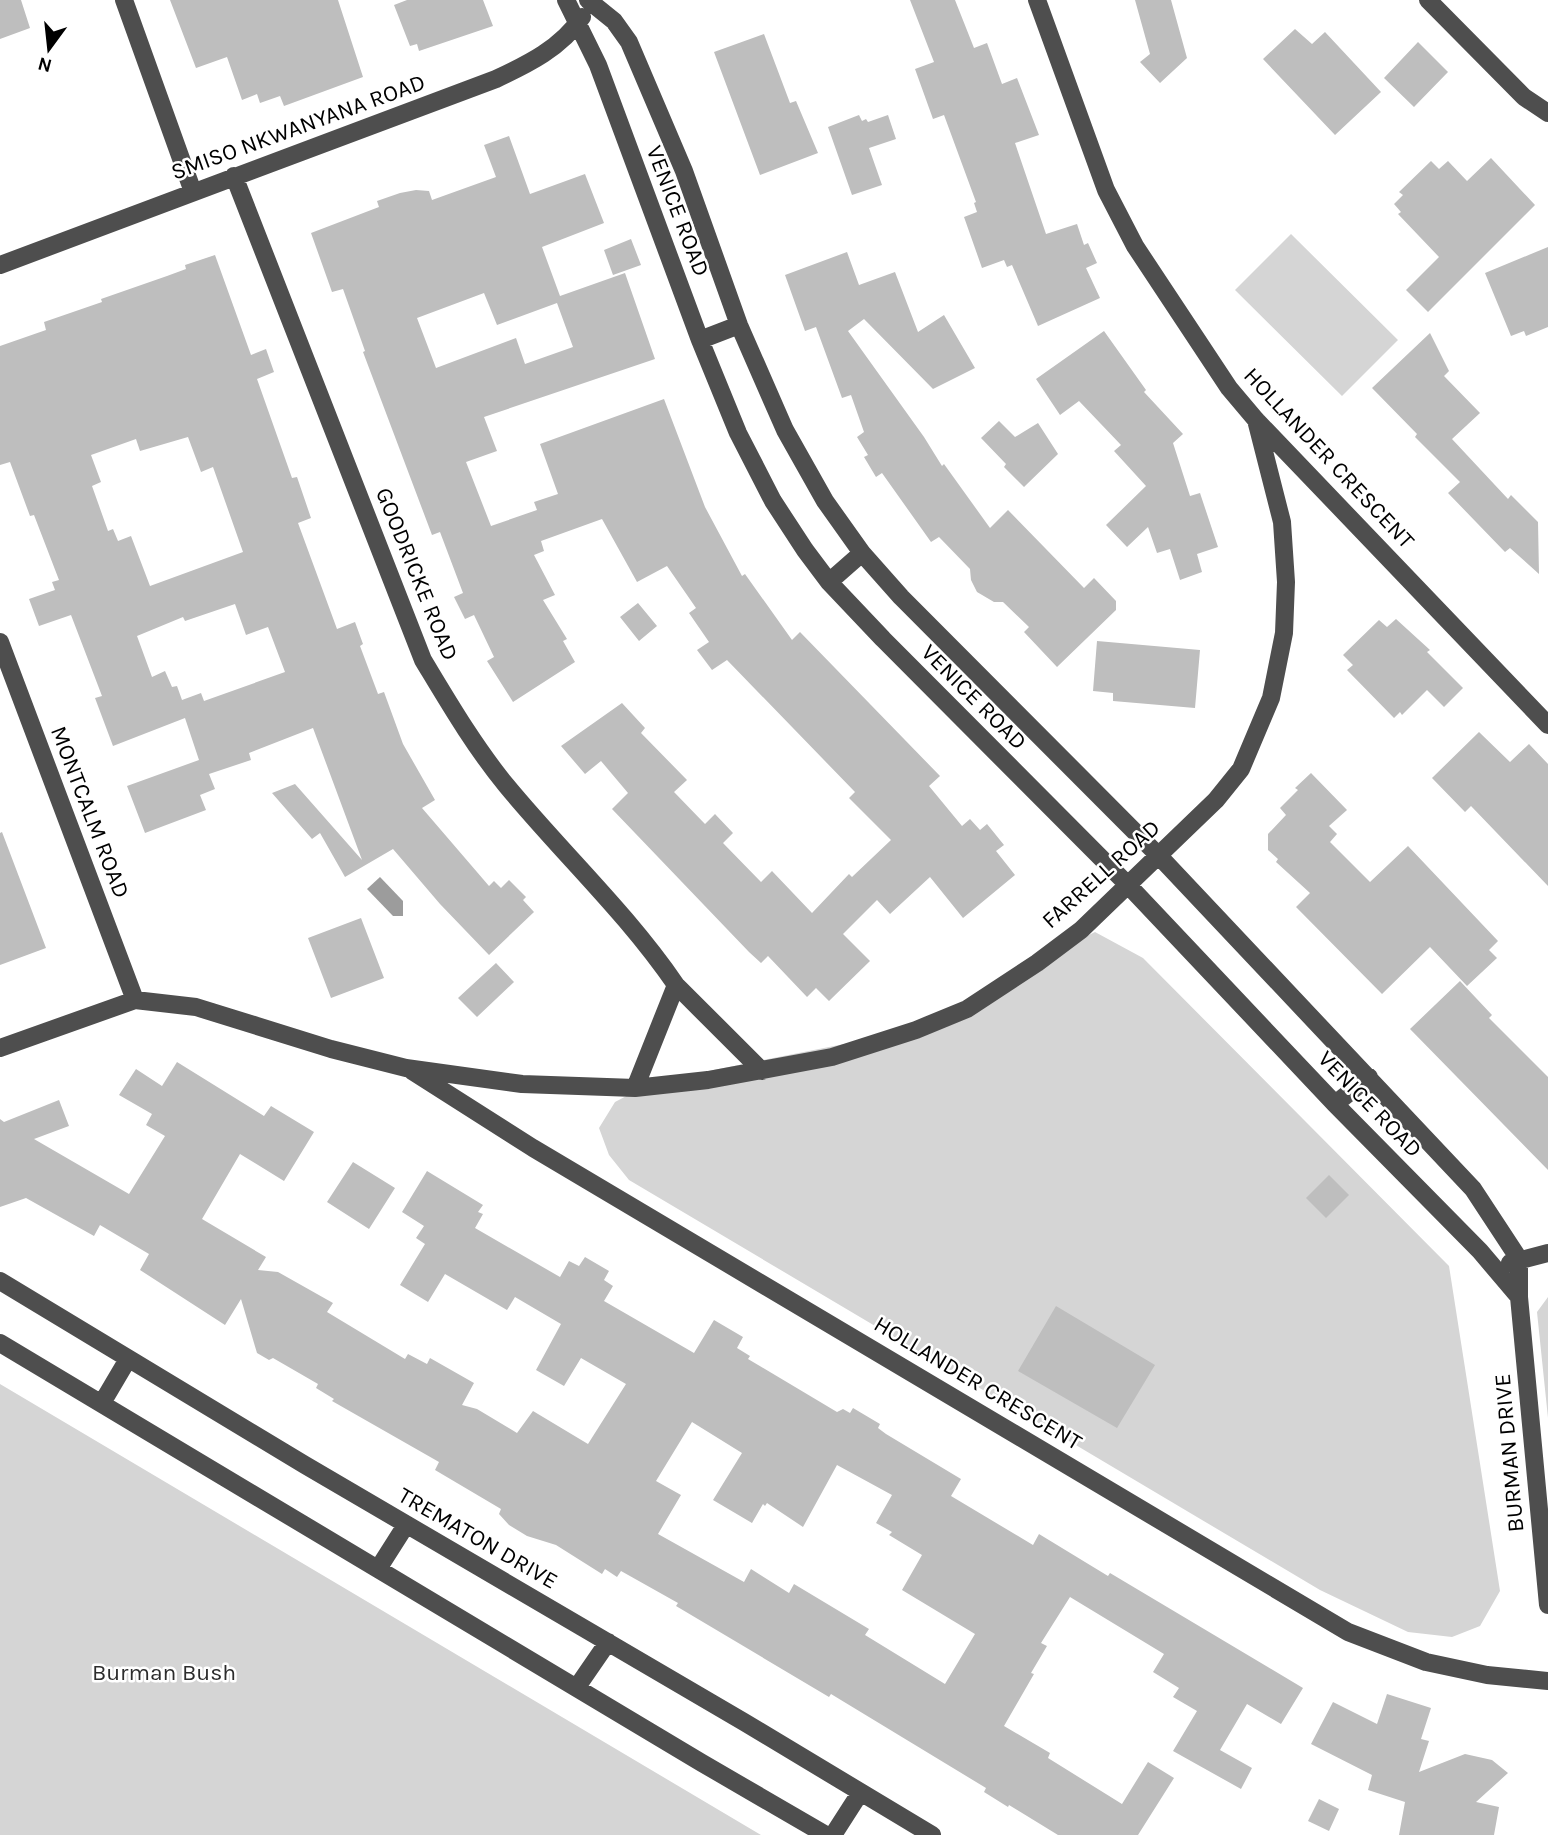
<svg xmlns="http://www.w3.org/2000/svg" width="1548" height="1835" font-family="Karla,sans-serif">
	<rect width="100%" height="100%" fill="#fff"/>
	<!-- green -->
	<path fill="#d5d5d5" d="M1291,234L1398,340L1342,396L1235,290Z
		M1095,932L1143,958L1449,1266L1500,1591L1480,1626L1452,1637L1408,1632L1320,1590L629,1180L609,1155L599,1128L615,1102L653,1082L920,1029L1045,956Z
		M1548,1297V1418L1537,1312Z
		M0,1384L761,1835H0Z"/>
	<!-- water -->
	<path fill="#9c9c9c" d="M380,877L403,901V916H393L367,889Z"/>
	<!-- building -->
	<path fill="#bebebe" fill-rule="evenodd" d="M0,0H21L30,28L0,39Z
		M170,0H338L363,77L284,106L280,96L260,103L257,94L242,100L227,57L196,68Z
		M407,0H483L493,26L419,51L417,44L410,46L394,5Z
		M910,0H955L974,48L987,43L1002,84L1017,78L1039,135L1015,143L1046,234L1077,224L1084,245L1088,243L1097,263L1086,268L1100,298L1038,326L1012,265L1007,267L1004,260L982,268L964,217L977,212L974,203L976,202L944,115L933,119L915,69L934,62Z
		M1135,0H1171L1187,58L1160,83L1140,62L1150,54Z
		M1295,29L1312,44L1325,32L1381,92L1335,135L1263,59Z
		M764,34L790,103L796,101L818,153L760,175L714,52Z
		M1418,42L1448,72L1414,107L1384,78Z
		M859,115L862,121L866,119L868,122L888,115L896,139L869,148L882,185L852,195L828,127Z
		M509,136L530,194L585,174L604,223L542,247L560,296L625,273L655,359L484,417L497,451L466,462L491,526L537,510L534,502L558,494L540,444L664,399L705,507L742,576L745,574L792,640L800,632L940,776L929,786L962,826L970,819L980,830L987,824L1004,845L996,851L1015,875L963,918L930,877L890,914L877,900L843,934L870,961L829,1001L816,988L807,997L768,956L761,963L749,952L612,809L628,793L601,761L585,774L561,746L622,703L645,728L641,733L687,780L674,792L705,824L715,814L733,833L723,843L761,882L772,871L812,913L849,874L852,877L891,840L849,798L855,792L727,660L712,670L697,650L709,642L689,613L696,608L667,566L637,582L602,519L541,541L544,551L534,555L555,595L543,600L567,639L563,641L575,662L513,702L487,661L494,657L474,615L465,619L454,597L463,593L440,532L432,535L363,352L365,351L343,289L332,292L311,233L379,207L377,201L400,193L416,190L429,191L432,200L496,177L484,145ZM484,293L497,325L557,303L573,347L525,364L516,338L436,368L417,318Z
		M1491,158L1535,205L1428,312L1406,290L1439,257L1398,214L1401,212L1394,204L1403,195L1399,192L1431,161L1439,169L1448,161L1467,181Z
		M631,239L641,265L613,275L604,250Z
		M1548,247V327L1526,336L1524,331L1511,336L1485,273Z
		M847,252L859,285L895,272L918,332L944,315L975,368L933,389L864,319L848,331L924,437L942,466L944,464L990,528L1008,510L1084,588L1094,578L1116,601V610L1057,667L1024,632L1029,627L1003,602H994L977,592L971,580L970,569L939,537L931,542L882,473L876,477L864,457L868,455L857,437L864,432L851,395L842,398L816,327L805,331L785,275Z
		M215,255L251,355L266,349L274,372L257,379L292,478L297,477L311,518L298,523L337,629L355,622L363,644L360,646L378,694L384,692L403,744L435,800L422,808L489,886L494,881L501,888L509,880L526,897L523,900L534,912L489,955L440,904L393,849L345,877L320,833L312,839L272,793L295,784L362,860L313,728L249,753L251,760L209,774L215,789L200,795L206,810L145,833L127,786L199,760L185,718L113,746L95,698L102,696L71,615L39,626L29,599L55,590L52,582L59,580L34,515L30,516L10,462L0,465V346L46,330L44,322L102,302L101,299L167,276L186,269L185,265ZM188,437L201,472L213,467L243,552L150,586L131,536L118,541L113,529L108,531L92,486L101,482L91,455L136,439L140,451ZM235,604L246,635L268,627L285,672L204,701L201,693L182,700L177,686L172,687L165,671L152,677L137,636L183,617L185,621Z
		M1104,331L1146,390L1144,392L1183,434L1173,443L1190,496L1200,493L1218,547L1197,554L1202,572L1180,580L1170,549L1157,553L1148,527L1127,547L1106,525L1146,486L1114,451L1121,445L1079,401L1060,415L1036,379Z
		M1430,333L1449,371L1444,376L1480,413L1452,439L1508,499L1511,495L1538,522L1539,574L1510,548L1505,552L1448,493L1460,482L1415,437L1417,434L1372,388Z
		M999,421L1015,437L1038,423L1058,454L1024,487L1004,467L1006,464L981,438Z
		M638,603L657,626L639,641L620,617Z
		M1396,619L1430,650L1427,652L1463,688L1444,707L1427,690L1402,715L1400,712L1394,718L1347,670L1353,665L1343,655L1379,620L1387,627Z
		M1097,641L1200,650L1195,708L1113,701V693L1093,691Z
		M1479,732L1510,762L1529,744L1548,764V886L1471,806L1465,812L1432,778Z
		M1311,773L1347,810L1329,826L1337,834L1330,842L1370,882L1408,846L1498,941L1489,950L1497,958L1467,986L1430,947L1382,994L1296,907L1310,893L1276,862L1278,859L1268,850V834L1286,815L1280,808L1298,790L1295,788Z
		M2,832L46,948L0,965V833Z
		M361,918L384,978L331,998L308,938Z
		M496,963L514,982L477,1017L458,998Z
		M1460,981L1492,1015L1489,1018L1548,1077V1170L1410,1029Z
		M177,1062L264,1116L271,1106L314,1132L284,1181L240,1154L202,1219L266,1257L258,1270L278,1272L333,1303L327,1312L405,1359L408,1354L427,1364L430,1358L474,1383L462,1405L477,1409L517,1433L533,1411L588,1444L626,1384L581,1358L564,1386L536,1370L561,1324L515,1297L507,1310L445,1274L428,1302L400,1285L425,1244L416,1238L424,1226L402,1212L427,1171L483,1205L478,1212L483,1214L475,1228L560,1277L569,1261L579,1266L585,1257L609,1271L604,1280L613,1286L604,1301L694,1353L714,1320L743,1337L737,1348L750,1356L748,1359L837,1412L843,1409L850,1413L853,1408L880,1424L878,1428L886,1434L961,1479L951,1496L1033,1545L1039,1534L1108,1576L1110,1573L1303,1688L1281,1724L1247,1704L1220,1750L1252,1768L1241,1789L1173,1751L1197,1711L1173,1697L1179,1688L1153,1672L1164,1654L1070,1597L1041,1643L1047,1646L1031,1673L1034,1674L1004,1726L1050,1753L1048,1758L1122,1804L1148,1762L1174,1778L1138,1835H1058L1009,1805L1008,1807L984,1792L986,1788L831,1694L829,1697L676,1606L678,1603L621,1571L617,1577L605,1569L602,1574L556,1545L527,1536L509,1525L499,1514L501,1509L435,1470L439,1462L332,1401L334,1399L316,1388L318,1384L273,1358L269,1360L257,1353L241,1299L225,1325L140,1270L149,1254L100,1225L94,1236L26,1198L0,1207V1119L4,1122L59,1100L69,1126L34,1139L129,1194L165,1136L146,1125L152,1114L119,1095L136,1069L162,1086ZM692,1422L742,1453L713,1500L752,1523L763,1504L765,1506L767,1503L803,1527L837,1465L892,1495L876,1523L892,1532L889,1535L922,1555L902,1590L975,1634L945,1684L865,1635L869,1629L794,1584L789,1593L751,1569L744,1582L658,1534L681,1495L656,1481Z
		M353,1162L395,1188L369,1229L327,1202Z
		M1329,1175L1349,1195L1326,1218L1306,1198Z
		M1056,1306L1155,1365L1117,1428L1018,1371Z
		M1387,1694L1431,1708L1421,1739L1429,1741L1419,1772L1465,1754L1492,1760L1508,1773L1476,1802L1499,1807L1494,1835H1399L1405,1802L1368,1790L1372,1775L1311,1744L1333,1702L1377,1724Z
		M1319,1799L1339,1809L1329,1831L1308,1821Z"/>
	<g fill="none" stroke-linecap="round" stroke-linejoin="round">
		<!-- minor -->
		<path stroke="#4e4e4e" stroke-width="18" d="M124,0L193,192
			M566,0L598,65L700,340L738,433L773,501L805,550L829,582L883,639L1128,885L1335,1104L1480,1251L1519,1297
			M588,0L614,21L629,42L684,171L739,325L785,430L825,501L862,553L901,597L1159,856L1473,1189L1519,1259V1297L1548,1605
			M1037,0L1106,190L1135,246L1229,388L1256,420L1548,725
			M1428,0L1524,97L1548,113
			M234,176L423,660C449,703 474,746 506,785C562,853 626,912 676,985L635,1088
			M0,265L496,79C528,64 561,48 582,17
			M700,340L739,325
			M829,582L862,553
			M0,642L135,1000
			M676,985L762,1071
			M0,1048L135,1000L196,1007L331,1049L406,1068L522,1084L635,1088L708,1080L832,1057L916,1030L967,1009L1037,963L1081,930L1216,800L1241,769L1271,698L1284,633L1286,582L1282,522L1256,420
			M412,1071L533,1148L1348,1632L1426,1662L1487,1675L1548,1681
			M1335,1104L1369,1077
			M1510,1263L1548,1253
			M0,1281L305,1465L744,1722L932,1835
			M0,1343L702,1763L826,1835
			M102,1403L128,1359
			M378,1569L406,1525
			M577,1687L608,1642
			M833,1835L860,1793"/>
	</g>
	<g text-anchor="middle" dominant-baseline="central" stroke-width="5" stroke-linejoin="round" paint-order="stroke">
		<!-- street labels -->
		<g font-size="23" fill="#000" stroke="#fff">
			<text transform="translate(298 127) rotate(-20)">SMISO NKWANYANA ROAD</text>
			<text transform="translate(678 211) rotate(69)">VENICE ROAD</text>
			<text transform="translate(1329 458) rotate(47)">HOLLANDER CRESCENT</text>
			<text transform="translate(417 574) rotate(68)">GOODRICKE ROAD</text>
			<text transform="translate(974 697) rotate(45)">VENICE ROAD</text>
			<text transform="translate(90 812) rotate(69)">MONTCALM ROAD</text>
			<text transform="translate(1101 874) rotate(-42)">FARRELL ROAD</text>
			<text transform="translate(1370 1104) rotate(46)">VENICE ROAD</text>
			<text transform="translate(978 1383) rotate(31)">HOLLANDER CRESCENT</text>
			<text transform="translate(1509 1453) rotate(-95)">BURMAN DRIVE</text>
			<text transform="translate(478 1538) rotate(30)">TREMATON DRIVE</text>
		</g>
		<!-- park labels -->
		<g font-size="23" fill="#2c2c2c" stroke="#fff">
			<text x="164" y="1672">Burman Bush</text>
		</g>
	</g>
	<!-- north arrow -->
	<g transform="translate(49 49) rotate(195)" stroke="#ffffff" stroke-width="5" paint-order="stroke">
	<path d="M0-5L12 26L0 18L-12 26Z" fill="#000000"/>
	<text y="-10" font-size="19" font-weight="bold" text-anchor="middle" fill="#000000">N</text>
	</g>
</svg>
